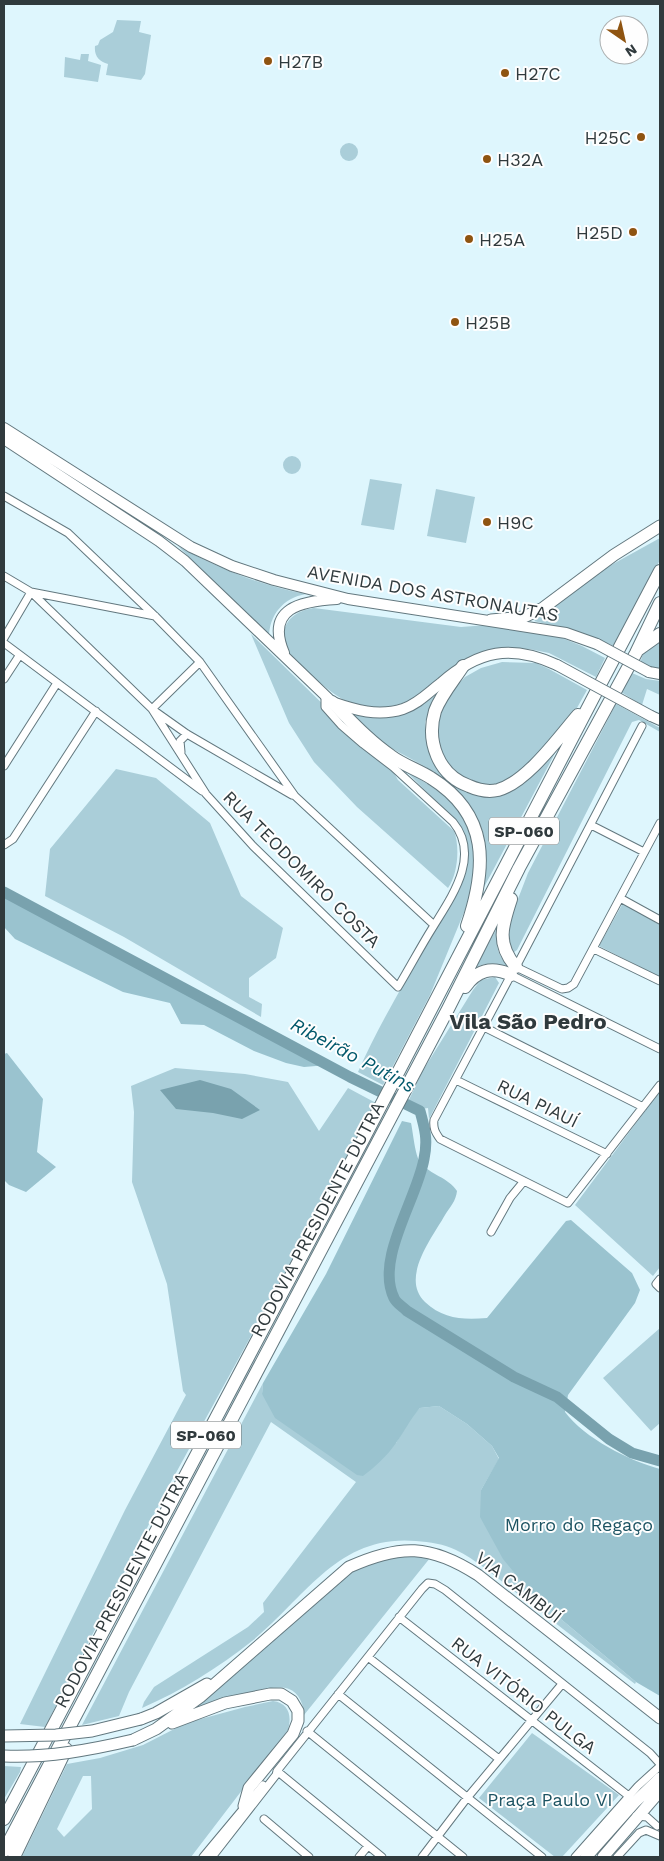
<svg xmlns="http://www.w3.org/2000/svg" width="664" height="1861" font-family="'Work Sans',sans-serif">
	<rect width="100%" height="100%" fill="#def6fd"/>
	<!-- green -->
	<path fill="#aaced9" fill-rule="evenodd" d="M117,20L141,21L139,32L151,35L145,74L141,80L106,75L108,64C99,61 94,56 95,46L98,45L100,40L113,32Z
		M81,54H89L88,61L101,65L98,82L64,77L65,57L80,60Z
		M340 152a9 9 0 1 1 18 0a9 9 0 1 1-18 0Z
		M283 465a9 9 0 1 1 18 0a9 9 0 1 1-18 0Z
		M370,479L402,484L394,530L361,525Z
		M436,489L475,497L466,543L427,536Z
		M660,538V560L614,646L578,632L534,621L595,574Z
		M178,546C219,569 260,585 306,594C283,598 269,615 269,638Z
		M314,608L461,627L488,625L557,636L582,646L605,658L596,677L549,653L529,649H500L416,698C399,705 383,710 364,706C356,705 346,702 339,697C329,691 293,661 288,651C276,628 291,611 314,608Z
		M251,634L333,714L385,757L398,780L454,831C460,846 458,874 448,888L357,807L314,762L289,723Z
		M660,636V669L648,667L640,663L643,654Z
		M502,662L536,663L549,669L587,690L573,715L528,766L499,785L482,786L454,775L435,745L441,708L451,692L465,677L481,668Z
		M632,673L646,679L660,681V695L647,689L642,705L621,692Z
		M436,695L425,722L426,740L432,760L443,775L455,785L475,795H494L561,742L482,891L487,863L483,832L475,815L451,788L426,767L378,741L348,713C382,720 407,715 436,695Z
		M616,704L660,728V732L639,720L632,722L517,950L513,953L507,939L511,917L528,873Z
		M403,768L444,795L457,806L476,837L474,888L430,995L383,1085L358,1072C379,1024 407,979 432,933C442,915 455,899 462,879C468,863 469,843 461,827Z
		M116,769L156,778L210,823L241,896L283,928L276,958L249,978V997L262,1004L261,1017L124,937L45,896L50,849Z
		M623,903L660,925V977L599,946Z
		M497,928C497,951 496,955 514,970C498,963 492,961 475,967Z
		M495,977L499,983L429,1119L428,1108L422,1109L408,1102L422,1072L473,990L481,980Z
		M175,1068L245,1074L288,1082L319,1131L348,1088L376,1103L308,1232L166,1491L45,1727L20,1724L125,1510L186,1395L183,1391L167,1284L132,1182L134,1112L131,1086Z
		M660,1091V1267L653,1276L575,1205Z
		M660,1328V1423L651,1431L603,1378Z
		M263,1383L262,1394L396,1443L412,1416L420,1408L439,1406L467,1424L492,1446L499,1459L481,1490L547,1604L562,1620L636,1682L635,1684C599,1657 563,1629 527,1601C504,1584 482,1563 456,1550C444,1544 430,1542 416,1541C338,1534 305,1598 252,1641C218,1668 181,1691 142,1708L144,1702L154,1687L248,1627L264,1612L263,1603L356,1482L271,1422L129,1692L119,1716L82,1725Z
		M410,1554L430,1558L304,1715C304,1705 299,1693 289,1689C270,1682 214,1703 193,1709L350,1569L368,1561Z
		M273,1701C289,1703 292,1716 288,1730L191,1857H22L67,1764L100,1758L143,1745L186,1723L245,1707ZM83,1776H91L92,1809L64,1837L57,1829Z
		M532,1733L619,1795L562,1857H555L479,1798Z
		M4,1766L21,1767L20,1772L4,1799Z"/>
	<!-- forest -->
	<path fill="#9ac3cf" d="M4,892L25,903L328,1065L304,1067L286,1063L254,1051L204,1025L181,1024L170,1003L123,992L15,939L4,927Z
		M7,1053L43,1099L37,1152L56,1167L26,1192L9,1185L4,1180V1054Z
		M402,1121L411,1123C413,1132 415,1155 420,1162C430,1175 448,1177 457,1191C456,1201 450,1207 445,1215C432,1238 400,1278 425,1302C443,1319 463,1320 487,1318L566,1221L571,1220L632,1273L640,1290L635,1303L568,1395L565,1412C584,1438 630,1461 660,1469V1696L636,1682L562,1620L521,1581L503,1559L480,1517L481,1490L499,1458L492,1446L467,1424L439,1406L420,1408C410,1419 405,1431 396,1443C387,1456 375,1467 363,1476L357,1475L275,1418L262,1394L263,1383L326,1274Z"/>
	<!-- water -->
	<path fill="#79a2ae" d="M200,1080L231,1089L260,1110L242,1119L213,1113L176,1109L160,1090Z"/>
	<g fill="none" stroke-linecap="round" stroke-linejoin="round">
		<!-- river -->
		<path stroke="#79a2ae" stroke-width="11" d="M4,892L350,1077L420,1111C425,1129 428,1140 424,1159C417,1199 375,1259 394,1298C396,1303 403,1307 407,1311L514,1377L557,1397L609,1439L632,1453L660,1461"/>
		<defs>
			<path id="street" d="M4,496L68,533L155,616L200,662L295,796L434,925
				M4,576L31,592L152,709L206,794L253,846L398,987C410,967 421,946 433,927C452,896 481,856 453,822L393,767L363,744L341,725L325,707V695
				M4,638L31,592L155,616
				M4,643L202,791
				M4,679L19,656
				M152,709L200,662
				M156,712L187,734L292,795
				M642,726L516,967L562,989L568,988L574,984L660,823
				M181,752L180,741L187,734
				M4,766L57,683
				M591,825L644,852
				M4,845L13,839L96,711
				M620,898L660,920
				M594,949L660,981
				M484,1027L643,1107
				M660,1049L511,975L434,1120C433,1128 435,1132 440,1139L568,1203L660,1085
				M456,1080L607,1154
				M491,1232L510,1198L524,1181
				M660,1279L656,1284L660,1288
				M399,1617L630,1797
				M368,1657L499,1759
				M338,1694L542,1857
				M307,1731L463,1857
				M277,1771L382,1857
				M636,1816L647,1817L657,1826
				M264,1819L309,1857
				M203,1857L263,1785
				M212,1857L276,1775L277,1771L422,1589L428,1583L435,1584L445,1590L650,1753L660,1764
				M359,1857L368,1846
				M422,1857L467,1798L562,1684
				M575,1857L638,1786L660,1766
				M617,1857L639,1833L646,1830L660,1836"/>
			<path id="secondary" d="M4,428L191,547L232,566L274,580L348,599L566,633L597,644
				M4,439L159,541L185,561L332,702C355,710 378,717 403,709C418,704 429,692 441,683C479,650 511,644 557,665
				M284,653C265,608 301,601 337,599
				M649,672L660,674
				M651,716L660,720"/>
			<path id="primary" d="M491,620L524,617L543,608L614,555L660,526
				M141,1719L156,1713L207,1684
				M172,1723L225,1703L270,1694H281L292,1701L298,1711V1721L293,1734L249,1788L244,1806
				M133,1740L156,1729L200,1697L349,1567C400,1544 430,1544 478,1575L660,1718
				M586,1857L634,1803L660,1778
				M603,1857L660,1791"/>
			<path id="highway" d="M639,649L660,634
				M463,666C454,680 441,695 435,711C426,741 438,775 469,786C478,790 489,792 498,790C527,782 559,737 578,715
				M332,702C351,721 369,741 391,756C403,765 419,770 431,778C490,815 487,867 467,926
				M511,899C502,926 496,944 516,967
				M465,987C477,970 492,966 511,975
				M4,1819L365,1136L593,698L660,571
				M4,1851L448,1009L519,868L636,653L660,603
				M14,1857L66,1749"/>
		</defs>
		<!-- street casing -->
		<use href="#street" stroke="#63787f" stroke-width="9"/>
		<!-- secondary casing -->
		<use href="#secondary" stroke="#63787f" stroke-width="12"/>
		<!-- primary casing -->
		<use href="#primary" stroke="#63787f" stroke-width="13"/>
		<!-- highway casing -->
		<use href="#highway" stroke="#63787f" stroke-width="14"/>
		<!-- street -->
		<use href="#street" stroke="#fff" stroke-width="7"/>
		<!-- secondary -->
		<use href="#secondary" stroke="#fff" stroke-width="10"/>
		<!-- primary -->
		<use href="#primary" stroke="#fff" stroke-width="11"/>
		<!-- highway -->
		<use href="#highway" stroke="#fff" stroke-width="12"/>
		<defs>
			<path id="secondary-bridge" d="M597,644L649,672
				M557,665L651,716"/>
			<path id="primary-bridge" d="M4,1736L56,1735L92,1731L141,1719
				M4,1756C47,1758 90,1750 133,1740"/>
		</defs>
		<!-- secondary-bridge casing -->
		<use href="#secondary-bridge" stroke="#63787f" stroke-width="12" stroke-linecap="butt"/>
		<!-- primary-bridge casing -->
		<use href="#primary-bridge" stroke="#63787f" stroke-width="13" stroke-linecap="butt"/>
		<!-- secondary-bridge -->
		<use href="#secondary-bridge" stroke="#fff" stroke-width="10"/>
		<!-- primary-bridge -->
		<use href="#primary-bridge" stroke="#fff" stroke-width="11"/>
	</g>
	<!-- markers -->
	<g fill="#8f5411" stroke="#fefefe" stroke-width="2">
		<circle cx="268" cy="61" r="5"/>
		<circle cx="505" cy="73" r="5"/>
		<circle cx="641" cy="137" r="5"/>
		<circle cx="487" cy="159" r="5"/>
		<circle cx="633" cy="232" r="5"/>
		<circle cx="469" cy="239" r="5"/>
		<circle cx="455" cy="322" r="5"/>
		<circle cx="487" cy="522" r="5"/>
	</g>
	<g text-anchor="middle" dominant-baseline="central" stroke-width="4" stroke-linejoin="round" paint-order="stroke">
		<!-- shield labels -->
		<g fill="#fefefe" stroke="#6e7577" stroke-width="1">
			<rect x="489" y="817.5" width="70" height="27" rx="4"/>
			<rect x="171" y="1421.5" width="70" height="27" rx="4"/>
		</g>
		<g font-size="16" font-weight="bold" fill="#303a3d">
			<text x="524" y="831">SP-060</text>
			<text x="206" y="1435">SP-060</text>
		</g>
		<!-- poi labels -->
		<g font-size="18" fill="#303a3d" stroke="#fefefe" text-anchor="start">
			<text x="278" y="61">H27B</text>
			<text x="515" y="73">H27C</text>
			<text x="631" y="137" text-anchor="end">H25C</text>
			<text x="497" y="159">H32A</text>
			<text x="623" y="232" text-anchor="end">H25D</text>
			<text x="479" y="239">H25A</text>
			<text x="465" y="322">H25B</text>
			<text x="497" y="522">H9C</text>
		</g>
		<!-- street labels -->
		<g font-size="18" fill="#303a3d" stroke="#fefefe">
			<text transform="translate(433 593) rotate(10)">AVENIDA DOS ASTRONAUTAS</text>
			<text transform="translate(302 869) rotate(45)">RUA TEODOMIRO COSTA</text>
			<text transform="translate(538 1103) rotate(26)">RUA PIAUÍ</text>
			<text transform="translate(317 1219) rotate(-62)">RODOVIA PRESIDENTE DUTRA</text>
			<text transform="translate(519 1587) rotate(38)">VIA CAMBUÍ</text>
			<text transform="translate(121 1590) rotate(-62)">RODOVIA PRESIDENTE DUTRA</text>
			<text transform="translate(524 1695) rotate(38)">RUA VITÓRIO PULGA</text>
		</g>
		<!-- park labels -->
		<g font-size="18" fill="#1c5362" stroke="#fefefe">
			<text x="579" y="1524">Morro do Regaço</text>
			<text x="550" y="1799">Praça Paulo VI</text>
		</g>
		<!-- water labels -->
		<g font-size="19" font-style="italic" fill="#00586b" stroke="#fefefe">
			<text transform="translate(353 1055) rotate(28)">Ribeirão Putins</text>
		</g>
		<!-- district labels -->
		<g font-size="22" font-weight="bold" fill="#303a3d" stroke="#fefefe">
			<text x="528" y="1021">Vila São Pedro</text>
		</g>
	</g>
	<!-- border -->
	<rect width="664" height="1861" fill="none" stroke="#303a3d" stroke-width="10"/>
	<!-- north arrow -->
	<g transform="translate(624 40) rotate(146)"><circle r="24" fill="#fefefe" stroke="#acb0b1"/>
	<path d="M0-4L9 19L0 12L-9 19Z" fill="#8f5411"/>
	<text y="-8" font-size="14" font-weight="bold" text-anchor="middle" fill="#303a3d">N</text>
	</g>
</svg>
